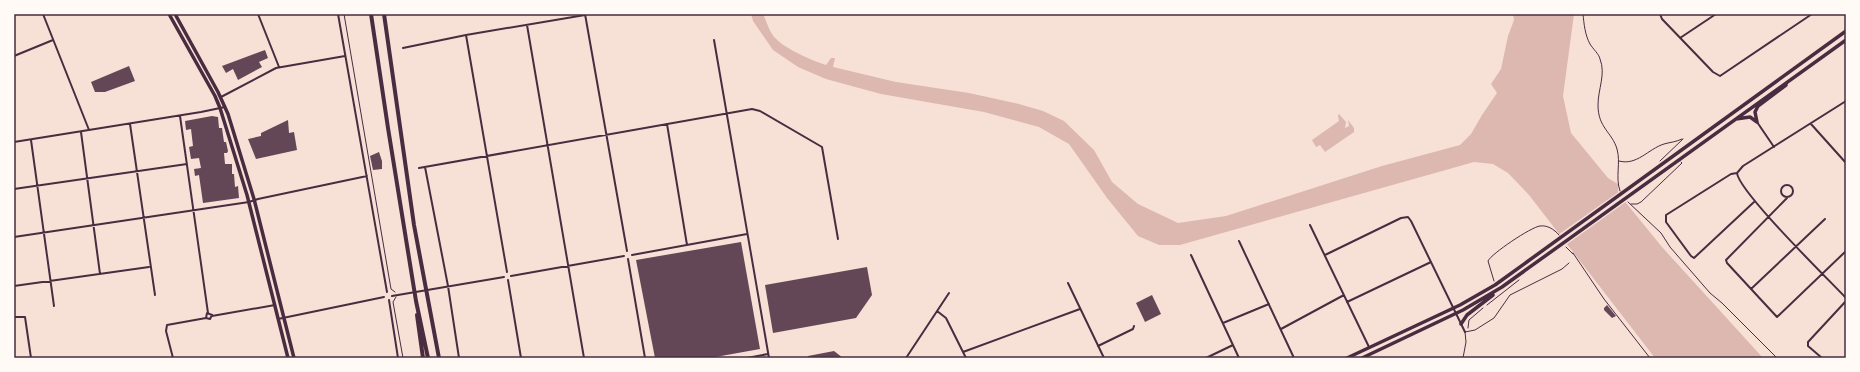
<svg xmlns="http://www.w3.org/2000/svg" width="1860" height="372" font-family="'Playfair Display',serif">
	<rect width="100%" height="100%" fill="#f7e1d7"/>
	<!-- water -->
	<path fill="#dcb8b0" d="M751,14H763C766,20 768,28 772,34C780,47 811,60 826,65L831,58H835L833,67L896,82L969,93L1019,104L1043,111L1064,121L1094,150L1112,182L1138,204L1178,223L1226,216L1382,166L1460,145L1471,134L1482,115L1497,93L1491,84L1501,69L1508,36L1514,20L1513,14H1574L1563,96L1571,133L1608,178L1618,184V193L1662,247L1763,358H1655L1529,195L1508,173L1493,164L1474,162L1180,245H1159L1138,236L1107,198L1069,144L1039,127L984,112L881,94L826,79L798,67L773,50L753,21Z
		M1339,114L1346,122L1345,128L1349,126L1348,120L1354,128V132L1325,152L1320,145L1316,147L1312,140L1339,121L1338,115Z"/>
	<!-- pier -->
	<path fill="#f7e1d7" d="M1620,191L1627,201L1566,245L1558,235Z"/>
	<!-- building -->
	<path fill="#644757" d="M265,50L268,58L259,62L262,67L238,80L233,69L226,73L222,66Z
		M129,66L135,81L105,92H95L91,82Z
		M212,116L218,117L219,128H222L224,142H226L228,151L227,153H224L225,164H232V174H234L235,187L238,186L239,198L203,203L199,175L195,176L194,169L201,168L199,158L191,159L189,147L193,146L191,129L186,130L185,121Z
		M288,120L289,133L294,132L297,150L256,159L248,139L261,136V133Z
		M379,152L382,161V169L373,170L370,156Z
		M741,242L760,349L710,358H655L636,260Z
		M867,267L872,295L856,318L773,333L765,285Z
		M1152,295L1161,314L1145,322L1136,303Z
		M1607,305L1616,316L1612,318L1604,310V308Z
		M834,351L843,358H807L808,356Z"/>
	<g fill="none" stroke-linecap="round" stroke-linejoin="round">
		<!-- path -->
		<path stroke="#4a2c40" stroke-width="1" d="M344,14L391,289L395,292
			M1583,14C1584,24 1585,35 1590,44C1593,49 1599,54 1600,59C1606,74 1598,89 1598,105C1598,128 1612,132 1617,149C1621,163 1615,177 1620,191
			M1619,161C1637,166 1648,149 1664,144C1671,142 1676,142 1682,139
			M1660,161L1683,139
			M1628,202L1661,233L1670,247L1710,293L1722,303L1777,358
			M1631,204H1637L1641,202L1682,163L1681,162
			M1566,247L1573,254
			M1573,253L1604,299L1650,358
			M1494,281L1488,261C1491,254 1531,227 1540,226C1547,225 1554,229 1559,235
			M396,297L393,302L403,358
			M1487,305L1519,280
			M1468,328L1469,320L1483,308"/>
		<!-- service -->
		<path stroke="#4a2c40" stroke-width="1" d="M1463,358L1466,342L1465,332L1475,330L1494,318L1510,295L1562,269L1569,263"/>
		<!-- minor -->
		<path stroke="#4a2c40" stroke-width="2" d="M43,14L89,130
			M258,14L279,67
			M338,14L387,292
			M585,14L627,251
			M1660,14L1662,19L1713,72L1720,76L1812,14
			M527,25L584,358
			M466,35L507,272
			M1680,38L1716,14
			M714,40L769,358
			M403,48L466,35L585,15
			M14,56L53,40
			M221,97L276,68L345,56
			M180,116L208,313
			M1757,122L1774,147
			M130,124L155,295
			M667,124L687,245
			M1811,124L1846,163
			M81,132L100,274
			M31,140L54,306
			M14,142L201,112L225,107
			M425,167L448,286L459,358
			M419,168L752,109L760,111L822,147L838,239
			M1737,173C1739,192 1828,279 1846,298
			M1781 191a6 6 0 1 1 12 0a6 6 0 1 1-12 0Z
			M14,189L187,164
			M1787,198L1726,260L1727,263L1777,317L1846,251
			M1754,202L1694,258L1691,256L1666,222V215L1731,174L1737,173L1743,166L1846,101
			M1310,225L1369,347
			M14,237L249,202L258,199L367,176
			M1239,241L1294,358
			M632,255L747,234
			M1191,255L1239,358
			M1325,255L1401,218L1408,217L1411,221L1465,332
			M628,259L645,358
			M511,276L624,256
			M508,280L521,358
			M1068,283L1104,358
			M14,286L149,267
			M1751,289L1825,219
			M392,296L504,277
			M389,300L398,358
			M1347,302L1431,262
			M937,311L946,318L966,358
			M212,316L275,305
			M14,317H25L31,358
			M278,319L384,297
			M1223,323L1269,304
			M1281,329L1344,295
			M1098,346L1133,329L1134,326
			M963,352L1080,309
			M173,358L166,331L167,325L206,318L210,319L212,315L207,313L206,318
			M747,358L768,354
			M906,358L949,293
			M1206,358L1233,345
			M1822,358L1808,346V342L1846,301
			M1845,358L1846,357"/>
		<!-- trunk -->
		<path stroke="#4a2c40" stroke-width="3.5" d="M169,14L215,96L220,108L247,195L288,358
			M175,14L218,92L228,114L254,199L294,358
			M1736,119L1750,117L1757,122
			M1757,122L1755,112L1758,106L1786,85
			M1461,324L1467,315L1493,295
			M1347,358L1460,305L1495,285L1846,31
			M1362,358L1463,310L1502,287L1846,40"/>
		<!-- motorway -->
		<path stroke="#4a2c40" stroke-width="4" d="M371,14L388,128L416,301L428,358
			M384,14L414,225L439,358
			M417,315L423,358"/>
	</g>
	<!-- border -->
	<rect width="1860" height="372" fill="none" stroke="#fffaf5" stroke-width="30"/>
	<rect x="15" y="15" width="1830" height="342" fill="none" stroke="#4a2c40" stroke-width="1.5"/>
</svg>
